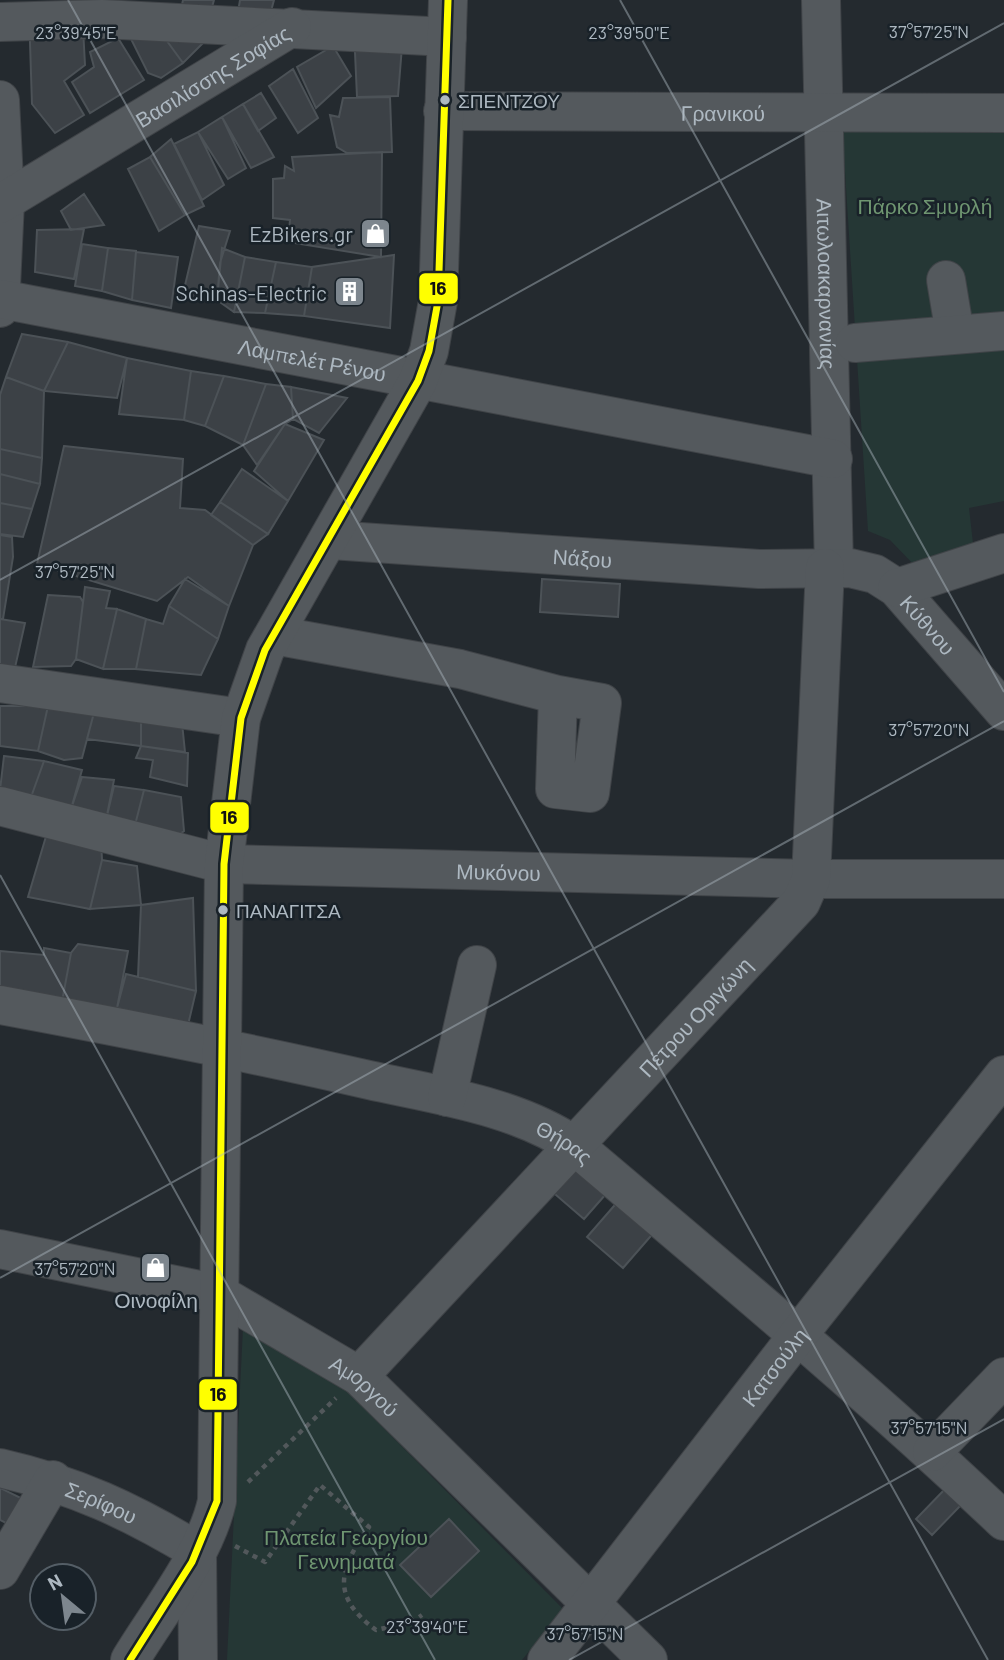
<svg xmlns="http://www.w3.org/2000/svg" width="1004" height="1660" font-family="Barlow,sans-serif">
	<rect width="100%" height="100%" fill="#242a2f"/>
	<!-- green -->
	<path fill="#253735" d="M842,125H1004V501L969,508L974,552L918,569L890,540L868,531Z
		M243,1327L340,1384L563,1609L522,1660H227Z"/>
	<!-- building -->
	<path fill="#3c4146" stroke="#4c5257" stroke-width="2" d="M183,0H214L209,18L180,14Z
		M240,0H274L267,26L236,24Z
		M82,10L85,65L64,81L84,115L55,133L32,104L29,12Z
		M156,26L183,63L161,78L148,73L131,39Z
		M156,26L209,37L183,63Z
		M354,30L403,34L398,96L357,97Z
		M118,38L144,80L90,113L72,82L94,67L90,52Z
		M333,46L351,76L316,108L297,67Z
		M293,69L318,118L298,133L269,86Z
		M261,93L276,118L258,131L243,104Z
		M390,97L392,152L347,153L337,147L330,115L339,117L343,98Z
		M243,104L274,157L251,168L222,117Z
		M222,117L246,168L228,179L198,132Z
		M198,132L224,185L202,200L174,144Z
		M171,139L204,206L185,215L150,157Z
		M382,152L381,257L288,242L290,220L273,218V179L284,178L285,166L294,171L292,157Z
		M150,157L185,215L159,231L128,169Z
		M84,194L104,225L71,230L61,211Z
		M199,226L230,231L220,263L217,300L182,298Z
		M84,229L74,279L35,272L37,230Z
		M82,244L108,248L102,291L75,286Z
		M108,248L136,251L132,300L102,291Z
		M222,248L245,257L234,312L217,300Z
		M136,252L178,257L171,308L132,300Z
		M394,255L390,328L304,316L312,267Z
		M245,257L276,262L265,313L234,312Z
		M276,262L312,267L304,316L265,313Z
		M22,334L68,342L44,391L6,377Z
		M68,342L127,358L117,398L44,391Z
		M127,358L191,371L184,420L119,414Z
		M191,371L224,376L205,426L184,420Z
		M224,376L266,384L243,445L205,426Z
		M6,377L44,391L42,458L0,449V395Z
		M266,384L291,387L293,419L285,424L257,465L243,445Z
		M291,387L347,398L319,433L293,419Z
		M285,424L324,440L288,501L254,471Z
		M64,446L183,459L180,508L205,510L253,545L229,606L188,577L157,601L37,564Z
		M0,449L42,458L40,484L0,474Z
		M242,469L288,501L268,534L220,502Z
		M0,474L40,484L32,509L0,503Z
		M220,502L234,511L268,534L253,545L211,515Z
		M0,503L32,509L23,537L0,534Z
		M0,535L12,537L13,557L3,619H0Z
		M185,579L229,606L218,639L169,606Z
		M542,579L620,584L618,617L540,612Z
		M85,587L110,591L106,608L117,609L103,669L76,659Z
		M48,595L80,597L83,602L76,659L71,666L33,667Z
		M169,606L218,639L201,675L136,669L146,619L163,624Z
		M117,609L146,619L136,669H103Z
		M0,619L25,623L14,672L0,671Z
		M0,706H48L38,751L0,746Z
		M48,706L95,709L82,758L64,760L38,751Z
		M95,709L141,717V746L87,739Z
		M141,717L182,723L185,752L141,746Z
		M141,746L188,753L187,786L150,777L153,760L136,758Z
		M4,756L44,761L31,797L0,790Z
		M44,761L82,770L71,809L31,797Z
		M82,777L114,780L106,820L71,809Z
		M114,786L144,790L134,829L106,820Z
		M144,790L181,797L184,831L176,837L134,829Z
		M47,833L101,839L102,860L90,909L28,897Z
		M102,860L137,866L141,905L90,909Z
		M193,898L196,991L138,977L141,905Z
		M78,944L128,951L117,1008L61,1007L71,953Z
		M44,948L71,953L61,1007L0,991V951L44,955Z
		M126,974L196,991L188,1025L117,1008Z
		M578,1156L613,1186L584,1219L549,1189Z
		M627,1191L663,1222L623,1268L587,1237Z
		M947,1487L963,1503L932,1535L916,1519Z
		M0,1488L31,1503L18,1529L0,1520Z
		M449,1519L479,1551L431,1597L400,1565Z"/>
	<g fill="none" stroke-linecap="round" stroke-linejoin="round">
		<defs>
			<g id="minor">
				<path id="s1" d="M821,0L834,568"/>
				<path d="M0,22L102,19L447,37"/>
				<path d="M0,100L5,201L0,308"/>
				<path id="s2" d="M443,111L1004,113"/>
				<path id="s3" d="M0,204L292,27"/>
				<path d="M946,280L955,334"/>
				<path id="s4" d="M0,299L833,459"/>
				<path d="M855,343L1004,331"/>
				<path id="s5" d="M331,540L759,569L850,568L875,574L897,588L1004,711"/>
				<path d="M897,588L1004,553"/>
				<path d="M274,635L460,669L558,695L555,789L590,793L602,703L558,695"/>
				<path d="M0,683L241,718"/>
				<path id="s6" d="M0,806L224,864L811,879H1004"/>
				<path id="s7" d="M0,1005C124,1028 247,1052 369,1080C437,1095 517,1106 575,1146C720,1269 866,1390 1004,1521"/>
				<path d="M447,1097L477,965"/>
				<path id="s8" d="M0,1249L219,1294L359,1376L648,1660"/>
				<path id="s9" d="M359,1376L801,902L811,879L825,568"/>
				<path d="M932,1452L1004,1377"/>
				<path id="s10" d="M0,1468C75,1485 131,1511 197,1551"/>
				<path d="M197,1551L198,1660"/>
				<path d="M0,1570L53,1480"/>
				<path d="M130,1660C159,1612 205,1555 217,1501L224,864L241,718L265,650L418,381L429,351L438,301L448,0"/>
				<path id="s11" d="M547,1660L798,1335L1004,1075"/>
			</g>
		</defs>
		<!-- minor casing -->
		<use href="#minor" stroke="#404448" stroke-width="40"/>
		<!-- path -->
		<path stroke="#52585b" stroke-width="4.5" stroke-dasharray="5 5" stroke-linecap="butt" d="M248,1482L336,1398
			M235,1546L265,1562L320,1485L369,1527C339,1569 330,1596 376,1630L412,1622L422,1615"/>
		<!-- minor -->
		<use href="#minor" stroke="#54595d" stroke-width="38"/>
		<defs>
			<path id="bus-1" d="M130,1660L192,1562L217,1501L224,864L241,718L265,650L418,381L429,351L438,301L448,0"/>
		</defs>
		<!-- bus-1 casing -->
		<use href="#bus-1" stroke="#192229" stroke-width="12"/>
		<!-- bus-1 -->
		<use href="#bus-1" stroke="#ff0" stroke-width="7"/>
	</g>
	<!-- ticks -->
	<path fill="none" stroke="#adb8c1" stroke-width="2" stroke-opacity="0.45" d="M68,0L988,1660M620,0L1004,692M0,580L1004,23M0,875L435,1660M0,1278L1004,721M569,1660L1004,1419"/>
	<!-- icons -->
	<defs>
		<symbol id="shop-square" viewBox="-11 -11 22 22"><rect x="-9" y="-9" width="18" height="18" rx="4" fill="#7d868e" stroke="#192229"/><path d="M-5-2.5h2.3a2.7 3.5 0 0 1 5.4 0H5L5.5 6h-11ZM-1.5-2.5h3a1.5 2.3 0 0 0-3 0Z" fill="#fff"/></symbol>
		<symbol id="building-square" viewBox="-11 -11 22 22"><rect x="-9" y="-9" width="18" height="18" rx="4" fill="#7d868e" stroke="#192229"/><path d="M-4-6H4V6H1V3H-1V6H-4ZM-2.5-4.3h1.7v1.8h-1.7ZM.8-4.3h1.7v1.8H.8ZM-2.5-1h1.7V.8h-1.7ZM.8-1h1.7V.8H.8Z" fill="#fff"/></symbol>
	</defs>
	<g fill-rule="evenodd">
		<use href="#shop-square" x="358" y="216" width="35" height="35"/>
		<use href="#building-square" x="332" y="274" width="35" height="35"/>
		<use href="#shop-square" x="138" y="1250" width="35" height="35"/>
	</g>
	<!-- markers -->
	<g fill="#adb8c1" stroke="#192229" stroke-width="2.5">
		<circle cx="445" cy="100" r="6"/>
		<circle cx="223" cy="910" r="6"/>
	</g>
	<g text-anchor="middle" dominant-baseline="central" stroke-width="5" stroke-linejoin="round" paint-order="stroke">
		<!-- bus labels -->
		<g font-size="19" fill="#adb8c1" stroke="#192229" text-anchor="start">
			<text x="458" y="100">ΣΠΕΝΤΖΟΥ</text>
			<text x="236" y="910">ΠΑΝΑΓΙΤΣΑ</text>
		</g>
		<!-- street labels -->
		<g font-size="21" fill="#adb8c1" stroke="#192229">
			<text stroke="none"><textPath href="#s3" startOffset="248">Βασιλίσσης Σοφίας</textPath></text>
			<text stroke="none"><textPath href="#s2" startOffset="280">Γρανικού</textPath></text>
			<text stroke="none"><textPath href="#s1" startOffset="284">Αιτωλοακαρνανίας</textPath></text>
			<text stroke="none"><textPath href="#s4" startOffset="318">Λαμπελέτ Ρένου</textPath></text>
			<text stroke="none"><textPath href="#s5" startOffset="252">Νάξου</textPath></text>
			<text stroke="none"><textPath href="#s5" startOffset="620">Κύθνου</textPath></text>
			<text stroke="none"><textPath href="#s6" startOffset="506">Μυκόνου</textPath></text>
			<text stroke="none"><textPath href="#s9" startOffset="492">Πέτρου Οριγώνη</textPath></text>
			<text stroke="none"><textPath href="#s7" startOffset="583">Θήρας</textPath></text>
			<text stroke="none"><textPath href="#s11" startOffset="371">Κατσούλη</textPath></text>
			<text stroke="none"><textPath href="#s8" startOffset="396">Αμοργού</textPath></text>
			<text stroke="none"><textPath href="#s10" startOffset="107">Σερίφου</textPath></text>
		</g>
		<!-- park labels -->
		<g font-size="21" fill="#6f9671" stroke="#192229">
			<text x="925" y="205">Πάρκο Σµυρλή</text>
			<text x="346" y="1536">Πλατεία Γεωργίου<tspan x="346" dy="24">Γεννηματά</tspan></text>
		</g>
		<!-- poi labels -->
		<g font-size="21" fill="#adb8c1" stroke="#192229" text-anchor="end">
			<text x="353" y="233">EzBikers.gr</text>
			<text x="327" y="292">Schinas-Electric</text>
			<text x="156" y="1299" text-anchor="middle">Οινοφίλη</text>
		</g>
	</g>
	<g font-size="18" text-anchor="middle" fill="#adb8c1" stroke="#192229" stroke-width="5" stroke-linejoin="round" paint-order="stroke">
		<text x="929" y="38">37°57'25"N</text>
		<text x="76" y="39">23°39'45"E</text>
		<text x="629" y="39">23°39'50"E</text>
		<text x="75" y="578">37°57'25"N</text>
		<text x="929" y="736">37°57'20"N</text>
		<text x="75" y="1275">37°57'20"N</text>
		<text x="929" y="1434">37°57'15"N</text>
		<text x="427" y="1633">23°39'40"E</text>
		<text x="585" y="1640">37°57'15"N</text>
	</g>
	<g stroke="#192229" stroke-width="2.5">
		<rect x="418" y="272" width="41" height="33" rx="7" fill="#ff0"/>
		<rect x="209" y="801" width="41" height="33" rx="7" fill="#ff0"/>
		<rect x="198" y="1378" width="40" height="33" rx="7" fill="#ff0"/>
	</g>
	<g font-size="19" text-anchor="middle" font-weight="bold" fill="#111">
		<text x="438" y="295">16</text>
		<text x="229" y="824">16</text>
		<text x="218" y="1401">16</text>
	</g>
	<!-- north arrow -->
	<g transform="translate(63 1597) rotate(331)"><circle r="33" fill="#192229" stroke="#545e66" stroke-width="2"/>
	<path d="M0-5L12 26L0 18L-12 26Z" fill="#7d868e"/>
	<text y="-10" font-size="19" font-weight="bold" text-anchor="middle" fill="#adb8c1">N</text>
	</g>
</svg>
